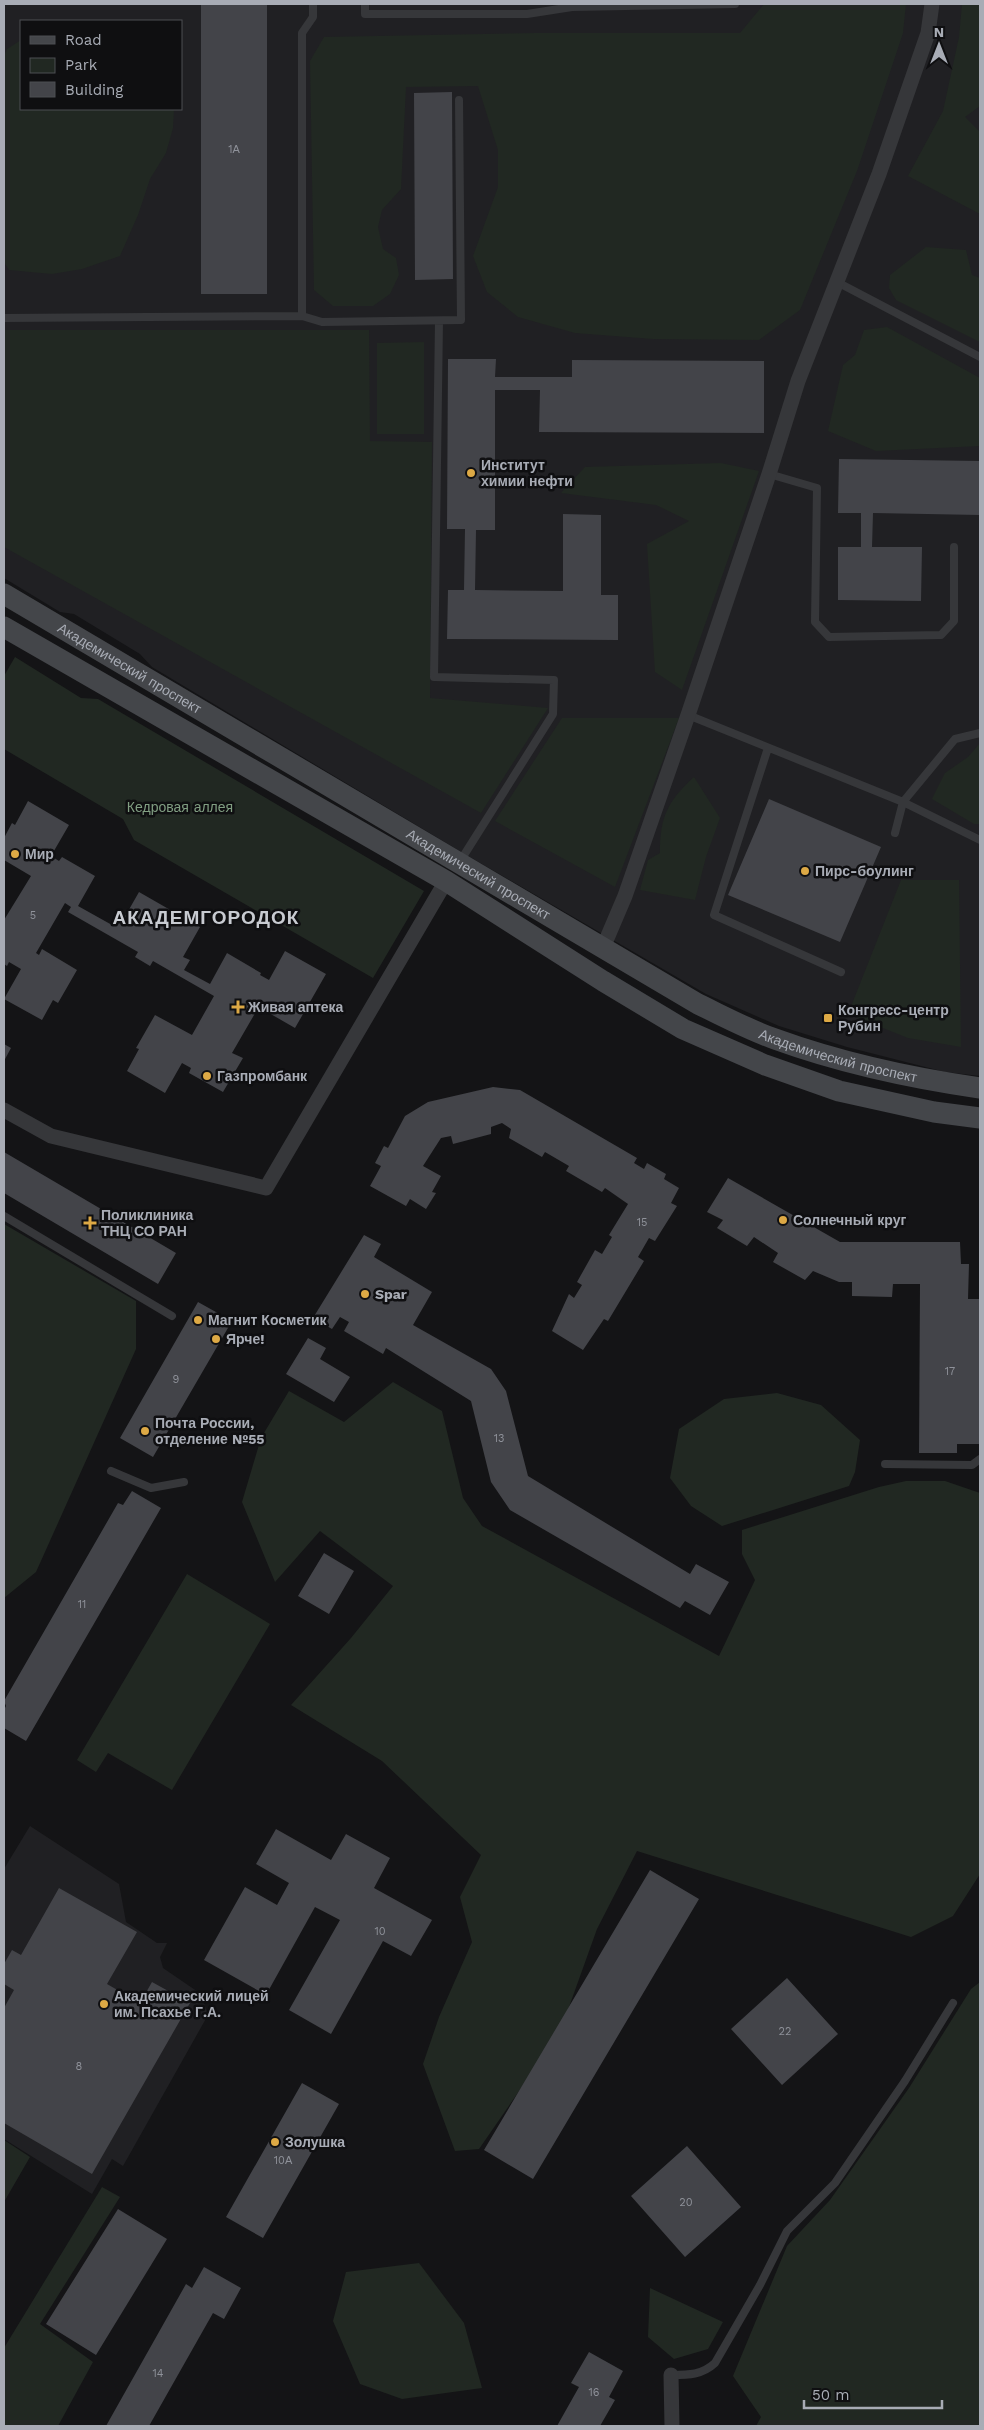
<svg xmlns="http://www.w3.org/2000/svg" width="984" height="2430" font-family="'Work Sans',sans-serif">
	<rect width="100%" height="100%" fill="#141416"/>
	<!-- built -->
	<path fill="#202023" fill-rule="evenodd" d="M4,4H980V1076L945,1072L847,1047L779,1026L706,994L463,853L152,667L140,654L74,614L60,612L4,578ZM21,21H181V109H21Z
		M30,1826L119,1884L126,1922L157,1943H167L160,1957L163,1968L201,1994L208,2015L123,2166L112,2159L92,2194L4,2139V1869Z"/>
	<!-- green -->
	<path fill="#212822" d="M764,4H906L903,33L857,171L800,310L759,340L653,339L575,333L518,317L487,292L473,256L498,187V150L478,86L406,87L401,189L382,210L378,227L383,249L396,258L399,275L390,294L373,306H333L314,290L310,61L324,37L536,33H740Z
		M962,4H980V106L965,117L980,132V214L908,176L943,111L959,37Z
		M21,40V109H174L173,128L166,153L150,179L138,215L120,256L82,269L52,274L9,270L4,262V56L7,49Z
		M926,247L966,250L972,275L980,278V342L896,300L889,288L890,275Z
		M887,327L980,378V446L876,451L828,431L843,365L855,355L864,330Z
		M4,330H369L370,441L432,442L430,698L548,708L481,813L4,547Z
		M424,342V434H377V343Z
		M721,463L759,471L682,690L655,672L647,544L689,521L656,505L561,493L585,467Z
		M15,657L81,698L98,699L424,891L373,978L134,840L123,819L4,749V676Z
		M562,718H679L615,887L495,821Z
		M980,743V824H974L932,799L945,773L968,757Z
		M694,777L720,818L706,857L695,900L640,890L648,860L660,853C660,817 667,802 694,777Z
		M901,880H959L961,1047L908,1038L848,1014Z
		M4,1224L136,1301V1349L36,1572L4,1598Z
		M393,1382L442,1411L463,1498L482,1526L719,1656L755,1580L742,1554V1530L879,1487L906,1481H945L980,1493V1874L953,1916L911,1937L637,1851L597,1929L560,2032L479,2149L455,2151L423,2064L439,2017L472,1942L460,1897L481,1855L382,1761L291,1705L351,1638L393,1586L320,1531L275,1582L242,1502L261,1438L289,1391L344,1422Z
		M777,1393L821,1405L860,1440L855,1472L849,1486L722,1526L691,1506L670,1478L679,1429L724,1399Z
		M187,1574L270,1624L172,1790L108,1753L96,1772L77,1760Z
		M980,1982V2426H756L761,2417L733,2376L787,2246L830,2200L909,2088L971,1989Z
		M4,2140L30,2157L4,2202Z
		M102,2187L120,2197L40,2324L93,2362L58,2426H4V2348Z
		M419,2263L464,2323L482,2388L402,2399L360,2384L333,2321L346,2272Z
		M650,2288L723,2322L708,2349L674,2359L648,2337Z"/>
	<!-- building -->
	<path fill="#434449" d="M201,4H267V294H201Z
		M452,92L453,279L415,280L414,93Z
		M448,359H496L495,377H572V360L764,361V433L539,432L540,390H495V530H476L475,590L563,591V514L601,515V595H618V640L447,639L448,590H464L465,529H447Z
		M839,459L980,461V515L873,513L872,547H922L921,601L838,600V547H861V513H838Z
		M769,799L881,847L840,942L728,895Z
		M28,801L69,825L51,856L59,861L62,857L95,876L78,906L112,925L117,917L123,920L139,892L200,927L183,957L190,960L184,970L210,984L227,953L261,973L260,975L269,980L285,951L326,974L295,1028L262,1009L265,1005L261,1003L232,1053L243,1058L223,1092L189,1073L191,1068L182,1063L165,1093L127,1071L139,1049L136,1048L155,1015L192,1035L214,996L153,961L150,966L135,957L138,952L68,912L71,907L65,903L36,953L39,955L42,949L77,970L58,1003L53,1000L42,1020L4,999L21,969L9,962L7,966L4,964V920L31,876L4,860V838L12,823L15,825Z
		M4,1044L11,1048L4,1061Z
		M493,1087L520,1090L637,1158L634,1163L644,1169L647,1163L666,1174L664,1179L679,1188L671,1203L677,1206L655,1241L649,1238L638,1257L644,1261L608,1321L604,1319L583,1350L552,1331L569,1294L574,1298L582,1285L577,1282L595,1250L602,1254L612,1237L609,1235L628,1204L605,1188L602,1192L566,1171L569,1166L545,1152L542,1157L509,1138L511,1129L502,1123L491,1127V1134L453,1144L451,1136L441,1138L423,1166L441,1176L432,1192L436,1193L426,1209L410,1199L406,1206L370,1186L381,1166L375,1163L384,1146L388,1148L405,1116L428,1102Z
		M4,1152L176,1253L158,1284L4,1193Z
		M728,1178L840,1242H960L961,1264H969L968,1299H980V1444H957V1453H919L920,1284H893L892,1297L852,1296V1282H839L813,1271L805,1280L773,1262L778,1253L754,1237L747,1246L717,1228L723,1220L707,1212Z
		M364,1235L381,1244L374,1257L432,1292L413,1325L491,1369L506,1391L528,1476L690,1574L696,1564L729,1582L710,1615L685,1601L680,1608L510,1510L491,1482L471,1401L386,1348L383,1354L344,1331L349,1322L340,1317L332,1329L313,1318Z
		M198,1302L232,1321L153,1457L120,1438Z
		M308,1338L326,1348L320,1359L350,1377L334,1402L286,1374Z
		M132,1491L161,1508L26,1741L4,1728V1710L6,1706L4,1701L118,1503L123,1505Z
		M324,1553L354,1571L329,1614L298,1596Z
		M276,1829L331,1860L346,1834L390,1858L374,1888L432,1920L411,1956L383,1941L331,2034L289,2010L340,1920L315,1907L266,1995L204,1960L245,1887L277,1905L289,1883L256,1864Z
		M650,1870L699,1899L533,2179L484,2150Z
		M59,1888L137,1932L107,1984L140,2003L152,1982L190,2003L92,2174L4,2123V2008L14,1990L4,1984V1964L12,1950L21,1955Z
		M787,1978L838,2034L782,2085L731,2029Z
		M302,2083L339,2104L263,2238L226,2217Z
		M687,2146L741,2207L685,2257L631,2196Z
		M118,2209L167,2239L96,2355L46,2324Z
		M204,2267L241,2288L224,2319L213,2313L149,2426H106L186,2284L192,2288Z
		M589,2352L623,2371L609,2397L615,2400L600,2426H557L579,2387L571,2383Z"/>
	<g fill="none" stroke-linecap="round" stroke-linejoin="round">
		<!-- lane -->
		<path stroke="#36373a" stroke-width="8" d="M365,4V14H527L572,7L735,4
			M837,282L980,357
			M302,316V33L313,17V4
			M4,318L302,316L322,322L461,320L459,100
			M439,321L434,677L554,680L553,714L459,863
			M769,474L817,488L815,622L829,637L941,635L954,621V547
			M688,715L903,802L895,833
			M980,733L955,739L903,802L980,840
			M768,748L714,915L841,972
			M4,1216L172,1316
			M885,1464L972,1465L980,1459
			M111,1471L151,1488L184,1482
			M671,2375C689,2375 702,2375 715,2363L760,2285L787,2231L835,2183L905,2081L953,2003"/>
		<!-- street -->
		<path stroke="#36373a" stroke-width="15" d="M602,950L625,896L688,715L769,474L798,381L879,174L928,33L932,4
			M4,1110L51,1136L266,1188L446,881
			M671,2375L672,2426"/>
		<!-- secondary -->
		<g stroke="#44464a" stroke-width="21">
			<path id="s1" d="M4,594L698,1004C723,1016 749,1030 775,1039C841,1063 911,1078 980,1088"/>
			<path d="M4,627L446,881L603,981L683,1029L765,1065L839,1091L934,1112L980,1118"/>
		</g>
	</g>
	<!-- markers -->
	<g fill="#dda945" stroke="#0f0f11" stroke-width="2">
		<circle cx="471" cy="473" r="5"/>
		<circle cx="15" cy="854" r="5"/>
		<circle cx="805" cy="871" r="5"/>
		<path d="M235.5 999.5h5v5h5v5h-5v5h-5v-5h-5v-5h5z"/>
		<rect x="823" y="1013" width="10" height="10" rx="2.5"/>
		<circle cx="207" cy="1076" r="5"/>
		<circle cx="783" cy="1220" r="5"/>
		<path d="M87.5 1215.5h5v5h5v5h-5v5h-5v-5h-5v-5h5z"/>
		<circle cx="365" cy="1294" r="5"/>
		<circle cx="198" cy="1320" r="5"/>
		<circle cx="216" cy="1339" r="5"/>
		<circle cx="145" cy="1431" r="5"/>
		<circle cx="104" cy="2004" r="5"/>
		<circle cx="275" cy="2142" r="5"/>
	</g>
	<g text-anchor="middle" dominant-baseline="central" stroke-width="5" stroke-linejoin="round" paint-order="stroke">
		<!-- number labels -->
		<g font-size="11" fill="#8f929a">
			<text x="234" y="149">1А</text>
			<text x="33" y="915">5</text>
			<text x="642" y="1222">15</text>
			<text x="950" y="1371">17</text>
			<text x="176" y="1379">9</text>
			<text x="499" y="1438">13</text>
			<text x="82" y="1604">11</text>
			<text x="380" y="1931">10</text>
			<text x="785" y="2031">22</text>
			<text x="79" y="2066">8</text>
			<text x="283" y="2160">10А</text>
			<text x="686" y="2202">20</text>
			<text x="158" y="2373">14</text>
			<text x="594" y="2392">16</text>
		</g>
		<!-- poi labels -->
		<g font-size="14" font-weight="bold" fill="#a8acb5" stroke="#0f0f11" text-anchor="start">
			<text x="481" y="465">Институт<tspan x="481" dy="16">химии нефти</tspan></text>
			<text x="25" y="854">Мир</text>
			<text x="815" y="871">Пирс-боулинг</text>
			<text x="248" y="1007">Живая аптека</text>
			<text x="838" y="1010">Конгресс-центр<tspan x="838" dy="16">Рубин</tspan></text>
			<text x="217" y="1076">Газпромбанк</text>
			<text x="101" y="1215">Поликлиника<tspan x="101" dy="16">ТНЦ СО РАН</tspan></text>
			<text x="793" y="1220">Солнечный круг</text>
			<text x="375" y="1294">Spar</text>
			<text x="208" y="1320">Магнит Косметик</text>
			<text x="226" y="1339">Ярче!</text>
			<text x="155" y="1423">Почта России,<tspan x="155" dy="16">отделение №55</tspan></text>
			<text x="114" y="1996">Академический лицей<tspan x="114" dy="16">им. Псахье Г.А.</tspan></text>
			<text x="285" y="2142">Золушка</text>
		</g>
		<!-- street labels -->
		<g font-size="14" fill="#a8acb5" stroke="#0f0f11">
			<text stroke="none"><textPath href="#s1" startOffset="146">Академический проспект</textPath></text>
			<text stroke="none"><textPath href="#s1" startOffset="551">Академический проспект</textPath></text>
			<text stroke="none"><textPath href="#s1" startOffset="956">Академический проспект</textPath></text>
		</g>
		<!-- park labels -->
		<g font-size="14" fill="#819e82" stroke="#0f0f11">
			<text x="180" y="807">Кедровая аллея</text>
		</g>
		<!-- district labels -->
		<g font-size="19" font-weight="bold" letter-spacing="1" fill="#c8cbd1" stroke="#0f0f11">
			<text x="206" y="917">АКАДЕМГОРОДОК</text>
		</g>
	</g>
	<!-- border -->
	<rect width="984" height="2430" fill="none" stroke="#a8acb5" stroke-width="10"/>
	<!-- legend -->
	<rect x="20" y="20" width="162" height="90" fill="#0f0f11" stroke="#4c4e53"/>
	<rect x="30" y="36" width="25" height="8" fill="#44464a" stroke="#4c4e53"/>
	<text x="65" y="45" font-size="15" fill="#a8acb5">Road</text>
	<rect x="30" y="58" width="25" height="15" fill="#212822" stroke="#4c4e53"/>
	<text x="65" y="70" font-size="15" fill="#a8acb5">Park</text>
	<rect x="30" y="82" width="25" height="15" fill="#434449" stroke="#4c4e53"/>
	<text x="65" y="95" font-size="15" fill="#a8acb5">Building</text>
	<!-- north arrow -->
	<g transform="translate(939 45)" stroke="#0f0f11" stroke-width="4" paint-order="stroke">
	<path d="M0-4L9 19L0 12L-9 19Z" fill="#a8acb5"/>
	<text y="-8" font-size="14" font-weight="bold" text-anchor="middle" fill="#a8acb5">N</text>
	</g>
	<!-- scale -->
	<path d="M804 2400v8h138v-8" fill="none" stroke="#a8acb5" stroke-width="2.5"/>
	<text x="812" y="2400" font-size="15" fill="#a8acb5" stroke="#0f0f11" stroke-width="4" paint-order="stroke">50 m</text>
</svg>
